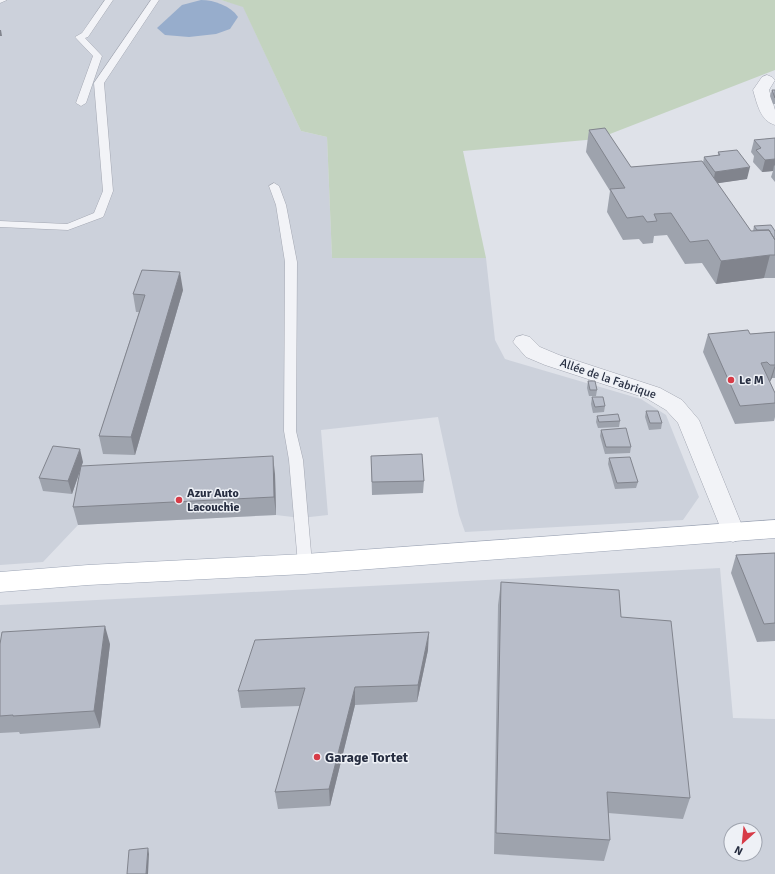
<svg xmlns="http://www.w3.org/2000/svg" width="775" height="874" font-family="Signika,sans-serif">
	<rect width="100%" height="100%" fill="#dfe2e9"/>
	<!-- built -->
	<path fill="#ccd1db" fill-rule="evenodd" d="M0,0H221L243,6L301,131L327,137L332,258H486L495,340L505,359L641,399L666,415L699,497L683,520L465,532L459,515L438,417L321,430L328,515L301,518L276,515L78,525L43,562L0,565Z
		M720,568L733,718L775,719V874H0V605ZM731,830H755V854H731Z"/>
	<!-- green -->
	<path fill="#c3d3bf" d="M221,0H775V70L597,139L463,151L486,258H332L327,137L301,131L243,7Z"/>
	<!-- water -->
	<path fill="#97adcc" d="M201,0C214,0 231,6 238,17L230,29L216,34L189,37L165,35L157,28L182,5Z"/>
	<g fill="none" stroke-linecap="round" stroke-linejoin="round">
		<defs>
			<path id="lane" d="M0,0H7L0,3Z
				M105,0H113L88,37L85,38L102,56L86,103L81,106L76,103L93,56L75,37L82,33Z
				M151,0H159L104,83L113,191L104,215L103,217L68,230L0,227V221L67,224L94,213L103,191L94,83Z
				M274,183L279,186L286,205L297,262L296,431L303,460L312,564L310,568L305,570L300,568L298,564L289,460L284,431L285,262L276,205L269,186Z"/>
			<path id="street" d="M767,75L772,77L775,80L769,90L775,110V125C760,121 757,103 753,90L762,77Z
				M523,335L530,337L540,347L559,355L660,388L682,400L699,420L745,533L741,539L733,542L725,539L678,423L666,410L646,398L545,365L526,357L513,342L516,337Z"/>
			<path id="primary" d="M775,520V538L305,574L88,585L0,592V572L88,565L305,554Z"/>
		</defs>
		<!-- lane casing -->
		<use href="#lane" stroke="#a4a8b3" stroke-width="1"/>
		<!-- street casing -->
		<use href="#street" stroke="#a4a8b3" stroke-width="1"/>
		<!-- primary casing -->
		<use href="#primary" stroke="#9da5b5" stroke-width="1"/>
		<!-- lane -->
		<use href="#lane" fill="#f2f3f7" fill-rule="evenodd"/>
		<!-- street -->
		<use href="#street" fill="#f2f3f7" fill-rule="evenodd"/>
		<!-- primary -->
		<use href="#primary" fill="#fff" fill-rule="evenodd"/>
	</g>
	<!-- wall -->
	<path fill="#9ea3ad" d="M772,90H775V104H773L770,96Z
		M589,130L631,167L703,163L704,157L718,155V152L747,179L717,183L751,231H753L754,226L775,231V278H764L716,284L702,263L685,264L667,235L654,236L653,243L643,244L639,239L623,240L607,212L610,191L586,152Z
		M775,138V182L771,177L773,171L762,172L753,162L754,156L751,152L754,140Z
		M183,290L135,455L103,454L99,436L139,312H136L133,294Z
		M775,332V378H772L770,382L775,393V417L774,421L735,424L703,352L708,334H750Z
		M588,381L597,390L596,396H589L587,388Z
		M592,397L605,406L604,412L593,413L591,404Z
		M646,411L662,423L661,429L649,430L645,417Z
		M597,416L620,421L619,427L598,428L596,422Z
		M601,430L631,447L630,453L605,454L600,436Z
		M371,456L424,481L423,493L372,495Z
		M609,458L638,482L636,488L615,489L608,464Z
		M83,462L81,466L275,474L276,515L78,525L73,507L81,468L72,494L43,491L39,478Z
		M775,553V641L757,642L731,573L736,555Z
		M501,582L621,617L690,798L683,819L608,813L610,840L604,861L494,854L498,605Z
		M0,644H110L100,728L20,734L19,732L0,733Z
		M428,650L417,702L355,705L330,806L278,809L275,792L300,706L241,708L238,691Z"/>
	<!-- shaded-wall -->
	<path fill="#81848d" d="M0,30H1L2,36H0Z
		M775,159V166L774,165L773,171L762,172L765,160Z
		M750,167L747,179L713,184L715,172Z
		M770,255L764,278L716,284L721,261Z
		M180,272L183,290L135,455L131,437Z
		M775,365V368L772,378L769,383Z
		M80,449L83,462L72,494L68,481Z
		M273,456L275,474L276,515L274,497Z
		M105,626L110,644L100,728L94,711Z
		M429,632L428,650L417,702L418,685Z
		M355,687V705L330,806L329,789Z
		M148,848L149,854L148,874H146Z"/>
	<!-- building -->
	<path fill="#b8bdc9" stroke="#81848d" d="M772,90H775V98Z
		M605,128L631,167L702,161L751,231L769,230L775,240V255H770L721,261L708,240L690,242L671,213L654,214L657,221L647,222L643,216L627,218L610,189L625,188L589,130Z
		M775,138V159L765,160L756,150L761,148L754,140Z
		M737,150L750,167L715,172L704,157L720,155L718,152Z
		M771,225L775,231V240L769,230H757L754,226Z
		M142,270L180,272L131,437L99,436L145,295L133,294Z
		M748,330L750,334L775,332V365H770L767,362L761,363L775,393V403L740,406L708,334Z
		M588,381H595L597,390H590Z
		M592,397H603L605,406L595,407Z
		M646,411H658L662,423H650Z
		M618,414L620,421L599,422L597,416Z
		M626,428L631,447H606L601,430Z
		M53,446L80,449L68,481L39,478Z
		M422,454L424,481L372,482L371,456Z
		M273,456L274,497L73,507L81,466Z
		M630,457L638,482L617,483L609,458Z
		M775,553V623L764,624L736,555Z
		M501,582L619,590L621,617L671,621L690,798L607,792L610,840L496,833Z
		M105,626L94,711L13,716V715L0,716V644L2,632Z
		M429,632L418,685L355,687L329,789L275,792L305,688L238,691L255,640Z
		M148,848L146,874H127L129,850Z"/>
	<!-- markers -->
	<g fill="#d73b47" stroke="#eef1f6" stroke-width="1.5">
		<circle cx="731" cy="380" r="4"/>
		<circle cx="179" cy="500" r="4"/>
		<circle cx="317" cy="757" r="4"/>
	</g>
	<g text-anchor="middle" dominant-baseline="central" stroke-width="3" stroke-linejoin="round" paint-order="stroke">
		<!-- street labels -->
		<g font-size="12" fill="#272e41" stroke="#eef1f6">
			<text transform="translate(608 379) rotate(19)">Allée de la Fabrique</text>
		</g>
		<!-- poi labels -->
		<g font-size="12" font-weight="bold" fill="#272e41" stroke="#eef1f6" text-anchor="start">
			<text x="739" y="380">Le M</text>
			<text x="187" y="493">Azur Auto<tspan x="187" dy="14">Lacouchie</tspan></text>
		</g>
		<!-- near-poi labels -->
		<g font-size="14" font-weight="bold" fill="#272e41" stroke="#eef1f6" text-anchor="start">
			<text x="325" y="757">Garage Tortet</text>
		</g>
	</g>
	<!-- north arrow -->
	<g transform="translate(743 842) rotate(207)"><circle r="19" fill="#eef1f6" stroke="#9ea3ae"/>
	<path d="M0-3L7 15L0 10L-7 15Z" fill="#d73b47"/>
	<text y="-6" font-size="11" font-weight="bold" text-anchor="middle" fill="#272e41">N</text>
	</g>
</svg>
